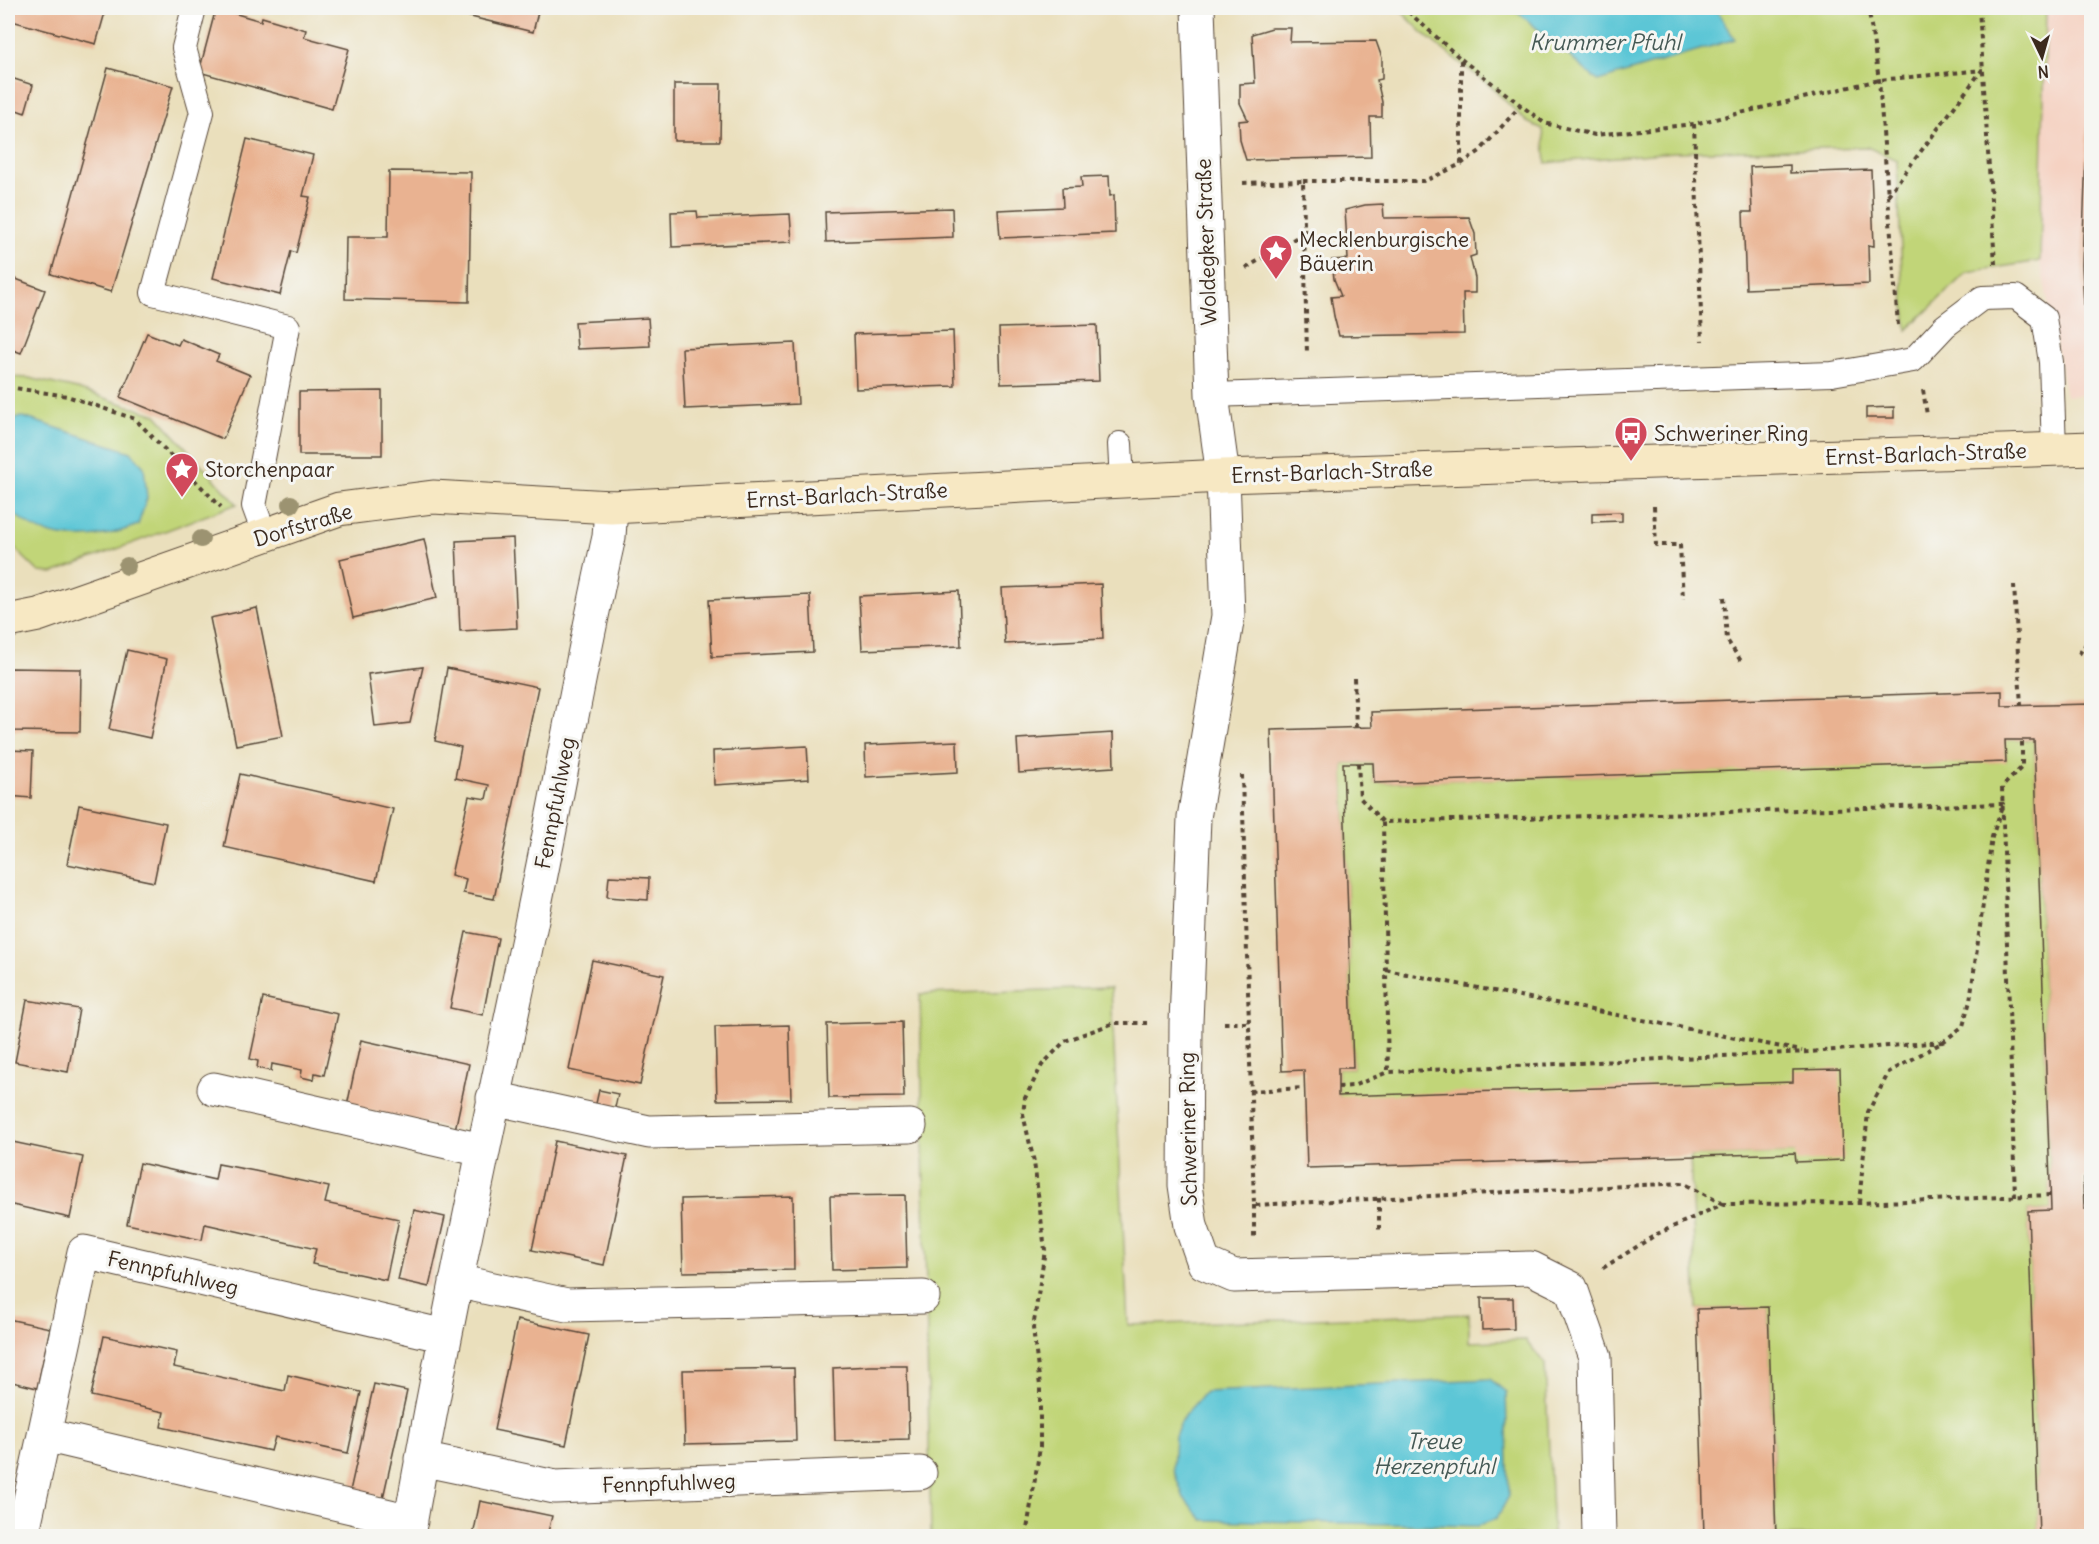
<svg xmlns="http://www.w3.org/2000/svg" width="2099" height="1544" font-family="Delius,sans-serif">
	<rect width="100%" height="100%" fill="#f6f6f2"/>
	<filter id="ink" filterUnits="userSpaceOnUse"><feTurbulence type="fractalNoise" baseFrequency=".0167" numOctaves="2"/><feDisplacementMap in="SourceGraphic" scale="12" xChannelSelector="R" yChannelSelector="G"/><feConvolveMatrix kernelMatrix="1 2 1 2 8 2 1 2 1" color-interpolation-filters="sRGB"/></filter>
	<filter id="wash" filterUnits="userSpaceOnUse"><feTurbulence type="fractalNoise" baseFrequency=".008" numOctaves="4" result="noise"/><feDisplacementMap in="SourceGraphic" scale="24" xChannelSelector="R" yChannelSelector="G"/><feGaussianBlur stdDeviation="1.35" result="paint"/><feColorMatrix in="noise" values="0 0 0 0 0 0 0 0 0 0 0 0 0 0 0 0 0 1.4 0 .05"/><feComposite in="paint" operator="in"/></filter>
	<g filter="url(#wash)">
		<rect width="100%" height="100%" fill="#eadfbc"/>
		<!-- built -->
		<path fill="#f5d2c2" d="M2046,8H2091V395L2066,396L2040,261Z"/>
		<!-- green -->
		<path fill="#c1d578" stroke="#7e804b" stroke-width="1.5" d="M1398,8H2046L2040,261L1967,272L1907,330L1902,274L1897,160L1867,147L1674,152L1546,163L1543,129L1527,122L1490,86L1427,37Z
			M8,377L29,378L77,389L156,415L237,504L53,573L39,572L8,542Z
			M2005,740H2034L2051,1210L2028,1211L2039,1536H1776L1768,1308L1697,1309L1690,1156L1795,1153L1338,1096V1068H1353L1343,763H1373L1374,783L2006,761Z
			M1111,988L1128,1325L1469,1314V1342L1526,1340L1545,1364L1553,1536H931L920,994Z"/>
		<!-- water -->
		<path fill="#5cc6d6" stroke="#4c787a" stroke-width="1.5" d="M1508,8H1715L1735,39L1598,81L1520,14Z
			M23,417L131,452L144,467L147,498L138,525C108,537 76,542 44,532C32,529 19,517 8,510V419Z
			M1490,1379L1506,1392L1509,1496L1497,1518L1478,1526L1203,1520L1184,1498L1173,1469L1175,1436L1184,1416L1205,1392Z"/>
		<g id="blocks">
			<!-- building -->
			<path fill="#e9b291" d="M8,8H101L106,9L96,44L8,20Z
				M216,8L261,21L262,17L306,30L304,37L349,49L332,109L199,72Z
				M434,8H539L533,32Z
				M1272,28H1291L1290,42L1376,41L1382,58V79L1377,80L1382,102V117H1370L1371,157L1246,160L1240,140L1239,121L1248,120L1240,103V84L1255,83L1252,34Z
				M108,68L173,86L111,292L51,274Z
				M2089,68H2091V324H2085L2082,265Z
				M8,77L33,85L25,113L8,107Z
				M674,84H721L720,141H674Z
				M247,139L313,155L303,196L310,197L296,253L291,251L280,295L213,278Z
				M1790,165V173L1871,170L1874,246L1868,245L1869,284L1746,289L1743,212H1752L1750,167Z
				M389,171L471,172L469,302L345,299L346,237H388Z
				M1109,176L1110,196L1114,195L1115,233L1000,238L998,210L1063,207L1062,188L1082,187L1081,177Z
				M1383,204L1384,218L1469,217L1475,234L1476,255L1470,257L1475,278V293H1463L1464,334L1339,336L1334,316L1331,297L1341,296L1334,279L1332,260L1348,259L1345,210L1365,205Z
				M952,208L953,237L826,242L825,212Z
				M697,211L698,218L790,214L792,242L672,247L671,212Z
				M8,276L45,290L21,353L8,348Z
				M648,318L650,346L577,349L575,322Z
				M1097,325L1099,381L1001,384L999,328Z
				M953,331L955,386L856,389L854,334Z
				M147,333L178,345L181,339L219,355L216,361L250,375L223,439L120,397Z
				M795,343L798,404L685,409L682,348Z
				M382,391V455H299V392Z
				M1894,407V418H1866V408Z
				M1622,512V521L1592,522V513Z
				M513,538L517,628L460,631L456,541Z
				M424,539L437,598L353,618L340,559Z
				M1101,584L1103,639L1005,644L1002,588Z
				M959,591L961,646L862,650L859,596Z
				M810,595L813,652L712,657L709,600Z
				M257,608L283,736L236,745L210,618Z
				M127,650L167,659L150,738L109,729Z
				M423,667L410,723L375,727L368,674Z
				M8,668L81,669L80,732L8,731Z
				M447,668L538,687L494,899L463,893L466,879L451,875L469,796L486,799L489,785L455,778L461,747L435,741Z
				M2002,691V706L2091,704V1178H2083L2084,1209H2091V1536H2039L2028,1211L2051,1210L2034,740H2005L2006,762L1374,783L1373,763H1343L1353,1068H1338V1096L1793,1082V1070L1840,1069L1843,1160L1796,1162L1795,1153L1307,1168L1304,1070L1282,1071L1271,730L1372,727L1371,712Z
				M1113,733L1114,767L1019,773L1017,739Z
				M957,741L958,772L866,777L865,745Z
				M807,746L809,779L714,785L713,751Z
				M8,750L33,751L31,798L8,796Z
				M240,774L393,809L376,881L224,847Z
				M79,805L166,823L154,882L67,864Z
				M609,876L649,878L648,900L607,897Z
				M466,932L498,938L483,1015L450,1008Z
				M592,960L664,975L640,1085L569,1070Z
				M263,998L338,1014L324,1075L315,1073L314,1080L301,1077L302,1070L272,1064L271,1071L257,1068L258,1061L250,1059Z
				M27,1000L79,1009L68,1072L15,1062Z
				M902,1022L904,1097L829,1098L827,1024Z
				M789,1025L791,1099L717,1100L715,1027Z
				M361,1040L469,1064L455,1130L347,1106Z
				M599,1090L618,1094L614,1112L595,1108Z
				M8,1141L83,1157L70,1218L8,1204Z
				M555,1141L627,1156L604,1265L532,1250Z
				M140,1163L215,1180L218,1164L255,1171L329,1187L325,1203L399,1219L386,1280L312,1264L316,1249L205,1224L202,1240L127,1224Z
				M905,1195L907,1268L832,1270L830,1196Z
				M793,1196L794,1270L683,1272L681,1199Z
				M414,1210L445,1217L429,1287L398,1280Z
				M1481,1298H1513L1514,1329L1482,1330Z
				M1768,1307L1776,1536H1704L1697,1309Z
				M8,1319L50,1328L37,1388L8,1381Z
				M517,1320L589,1335L566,1445L494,1430Z
				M104,1336L177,1352L174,1367L285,1391L288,1375L361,1392L348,1453L275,1437L271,1451L161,1427L164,1412L91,1396Z
				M871,1366H907L909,1439L835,1441L833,1368Z
				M794,1368L796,1441L685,1444L683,1370Z
				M374,1384L407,1391L383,1498L350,1491Z
				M480,1501L552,1516L547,1536H473Z"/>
		</g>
	</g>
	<g filter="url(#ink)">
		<use href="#blocks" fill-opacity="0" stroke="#554536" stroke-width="1.5"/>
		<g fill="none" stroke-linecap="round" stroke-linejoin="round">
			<defs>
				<path id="lane" d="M194,8L184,48L202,112L153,293L288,327L254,506L265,536
					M1212,395L1832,374L1913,360L1945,326L1982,298L2016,297L2044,318L2051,362L2054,449
					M1120,444L1122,482"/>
				<path id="street" d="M1198,8L1212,395L1223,476L1228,616L1194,818L1186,1023L1185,1185L1191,1226L1204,1263L1234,1276L1531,1268L1571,1288L1595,1357L1599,1536
					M214,1089L482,1150
					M493,1098L649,1132L910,1126
					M456,1281L567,1305L923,1297
					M44,1435L411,1521
					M421,1459L555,1487L920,1473
					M22,1536L84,1252L445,1336
					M408,1536C444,1331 488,1128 531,924C558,795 580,665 609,537L611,507"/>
				<path id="secondary" d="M8,621L38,615L339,509L433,497L611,507L1223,476L2092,448"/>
			</defs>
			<!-- lane casing -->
			<use href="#lane" stroke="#554536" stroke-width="26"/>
			<!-- street casing -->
			<use href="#street" stroke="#554536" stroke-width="35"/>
			<!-- secondary casing -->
			<use href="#secondary" stroke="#554536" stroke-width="35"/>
			<!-- path -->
			<path stroke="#554536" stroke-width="4" stroke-dasharray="4.5 4.5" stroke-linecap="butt" d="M1866,8L1869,12L1879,80L1898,325
				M1979,8L1995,264
				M1461,59L1544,123L1595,135L1694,124L1879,80L1983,70
				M1694,124L1702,341
				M1461,164L1480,151L1521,105
				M1303,181H1425L1461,164V59L1404,8
				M1243,183L1303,181L1307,354
				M1888,195L1982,70
				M1246,268L1304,233
				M8,387L67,396L135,419L221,507
				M1923,390L1927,415
				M1654,506L1656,545H1680L1683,599
				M2014,585L2021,706
				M1724,597L1727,640L1743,664
				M2079,654L2092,635
				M1354,678L1356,728
				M1358,763L1360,798L1383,822
				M1242,775L1254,1205L1683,1183L1723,1204
				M1386,970L1802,1051
				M1224,1023H1249
				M1338,1087L1353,1086L1388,1072
				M1250,1091L1304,1088
				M2083,1194L2092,1193
				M2015,1197L2002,787L2022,767V740
				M1379,1198V1234
				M1859,1203L1868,1112L1889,1072L1943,1042L1963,1026L1970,1001L1992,837L2003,804L1383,822L1388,1072L1808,1052L1943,1042
				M1254,1205V1237
				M1603,1268L1657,1234L1723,1204L1859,1203L2051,1195
				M1026,1536L1040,1447V1386L1033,1328L1045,1250L1034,1162L1023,1114L1025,1098L1042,1065L1065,1041L1114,1023H1147"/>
			<!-- lane -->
			<use href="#lane" stroke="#fff" stroke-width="24"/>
			<!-- street -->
			<use href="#street" stroke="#fff" stroke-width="33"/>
			<!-- secondary -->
			<use href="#secondary" stroke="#f7e8c3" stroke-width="33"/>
		</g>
		<!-- trees -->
		<g fill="#9c9371">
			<circle cx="291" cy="504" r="9"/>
			<circle cx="201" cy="539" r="9"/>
			<circle cx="127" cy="566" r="9"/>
		</g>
	</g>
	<!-- icons -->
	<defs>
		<symbol id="sight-pin" viewBox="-11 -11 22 30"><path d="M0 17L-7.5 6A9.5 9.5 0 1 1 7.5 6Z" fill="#d1495b" stroke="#f6f6f2"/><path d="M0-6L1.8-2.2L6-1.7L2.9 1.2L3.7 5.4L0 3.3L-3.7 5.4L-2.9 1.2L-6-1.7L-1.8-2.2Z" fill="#fff"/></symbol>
		<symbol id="bus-pin" viewBox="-11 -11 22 30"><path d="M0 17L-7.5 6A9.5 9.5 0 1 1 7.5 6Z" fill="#d1495b" stroke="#f6f6f2"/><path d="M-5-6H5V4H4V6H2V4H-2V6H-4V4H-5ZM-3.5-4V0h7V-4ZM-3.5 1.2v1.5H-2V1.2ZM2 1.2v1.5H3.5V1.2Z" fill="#fff"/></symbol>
	</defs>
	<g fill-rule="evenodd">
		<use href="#sight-pin" x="1257" y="232" width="38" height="52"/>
		<use href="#bus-pin" x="1612" y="414" width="38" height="52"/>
		<use href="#sight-pin" x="163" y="450" width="38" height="52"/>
	</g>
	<g text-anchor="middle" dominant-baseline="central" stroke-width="6" stroke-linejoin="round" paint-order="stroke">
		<!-- poi labels -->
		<g font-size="21" fill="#3b2a1e" stroke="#f6f6f2" text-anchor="start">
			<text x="1299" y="239">Mecklenburgische<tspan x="1299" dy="24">Bäuerin</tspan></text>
			<text x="1654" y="433">Schweriner Ring</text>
			<text x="205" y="469">Storchenpaar</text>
		</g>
		<!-- street labels -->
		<g font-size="21" fill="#3b2a1e" stroke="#f6f6f2">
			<text transform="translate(1206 242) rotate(-92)">Woldegker Straße</text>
			<text transform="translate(1926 454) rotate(-2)">Ernst-Barlach-Straße</text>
			<text transform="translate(1332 472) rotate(-2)">Ernst-Barlach-Straße</text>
			<text transform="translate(847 495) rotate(-3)">Ernst-Barlach-Straße</text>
			<text transform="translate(303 525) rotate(-17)">Dorfstraße</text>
			<text transform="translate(555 803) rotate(-79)">Fennpfuhlweg</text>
			<text transform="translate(1188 1129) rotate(-91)">Schweriner Ring</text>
			<text transform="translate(173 1273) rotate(13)">Fennpfuhlweg</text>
			<text transform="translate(669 1483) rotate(-2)">Fennpfuhlweg</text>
		</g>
		<!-- water labels -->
		<g font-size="22" font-style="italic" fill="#455955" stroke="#f6f6f2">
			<text x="1605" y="42">Krummer Pfuhl</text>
			<text x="1434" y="1441">Treue<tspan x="1434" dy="25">Herzenpfuhl</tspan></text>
		</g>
	</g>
	<!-- margin -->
	<rect width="2099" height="1544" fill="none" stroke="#f6f6f2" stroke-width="30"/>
	<!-- north arrow -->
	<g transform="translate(2042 57) rotate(175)" stroke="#f6f6f2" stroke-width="4.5" paint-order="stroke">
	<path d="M0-4.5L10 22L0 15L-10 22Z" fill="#3b2a1e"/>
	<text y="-9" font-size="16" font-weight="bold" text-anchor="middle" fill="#3b2a1e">N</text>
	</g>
</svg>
